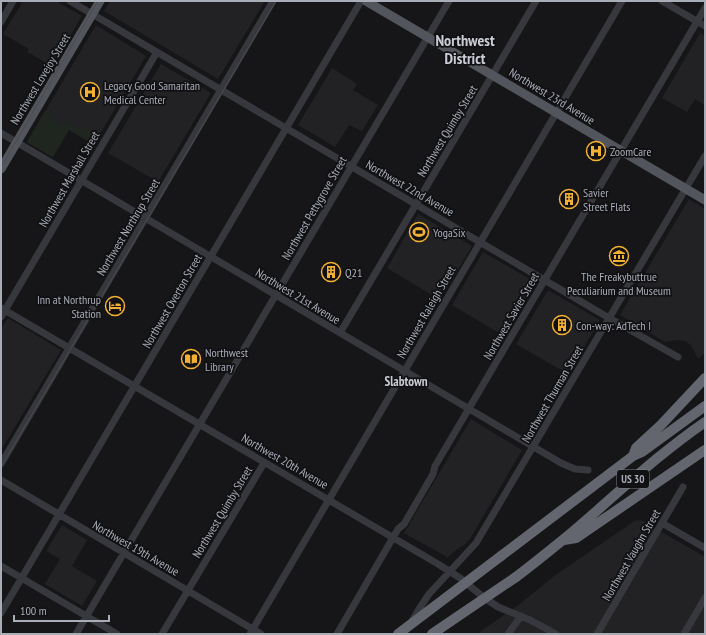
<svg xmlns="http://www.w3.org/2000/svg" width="706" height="635" font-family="'PT Sans Narrow',sans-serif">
	<rect width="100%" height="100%" fill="#161618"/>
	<!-- built -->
	<path fill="#222225" d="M23,1H56L82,16L52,66L27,52L29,49L3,34Z
		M110,1H265L218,79L104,11Z
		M96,25L146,56L94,144L69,129L52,157L27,142Z
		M700,33L705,36V105L695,99L687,112L662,98Z
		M161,64L211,93L158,182L108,153Z
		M332,68L357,84L353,90L378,105L362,131L349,125L335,147L298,125Z
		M689,199L705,209V353L698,359L691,345L685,341L677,340L665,342L620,315Z
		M418,214L472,246L440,300L387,268Z
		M483,252L535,282L504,336L452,305Z
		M548,290L600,320L568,374L516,344Z
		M8,318L61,350L1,450V329Z
		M471,419L522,450L470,539L464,545L456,550L448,557H447L404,533Z
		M636,520L643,521L705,557V634H477L521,603L554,576Z
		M62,525L87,540L72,566L97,581L82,606L45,584L60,559L46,551Z"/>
	<!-- green -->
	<path fill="#1e261f" d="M45,111L51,115L49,117L63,126L66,121L81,130L83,127L98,136L93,144L69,130L53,157L27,142Z"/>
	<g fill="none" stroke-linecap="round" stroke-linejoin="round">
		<!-- minor -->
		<path stroke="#37383d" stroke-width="7" d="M70,1L609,318L678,357
			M662,1L705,26
			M1,22L13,1
			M1,133L561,463L575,469L588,470
			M1,308L438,564L460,578L482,596L498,607L530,620L556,634
			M1,317L157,52
			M340,333L536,1
			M1,464L273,1
			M1,480L261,634
			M662,523L705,548
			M1,566L117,634
			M1,613L361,1
			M412,621L419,609L429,594L476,543L705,156
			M76,634L449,1
			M162,634L264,463
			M250,634L622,1
			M337,634L398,529L404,524L433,474L435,466L705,8
			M508,634L521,616
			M597,634L683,487
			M684,634L705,598"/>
		<!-- major -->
		<path stroke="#53555c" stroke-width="9" d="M366,1L705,200
			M1,169L100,1"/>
		<!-- highway -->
		<path stroke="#63666e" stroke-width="10" d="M633,456L636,448L661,425L705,378
			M564,540L576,538L705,450
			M501,556L633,456L642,452L705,406
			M516,577C532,565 548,552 564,539C611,500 654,457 705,422"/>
		<!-- tram -->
		<path stroke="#4a4c52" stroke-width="1" d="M1,167L98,1
			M1,467L276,1"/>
		<!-- highway-bridge -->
		<path stroke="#63666e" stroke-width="10" d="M398,634L501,556
			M432,634L516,577"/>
	</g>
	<!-- icons -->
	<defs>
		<symbol id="hospital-ring" viewBox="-11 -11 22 22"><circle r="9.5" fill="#111113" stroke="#f2b134" stroke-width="1.5"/><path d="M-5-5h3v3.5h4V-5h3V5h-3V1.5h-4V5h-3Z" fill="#f2b134"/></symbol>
		<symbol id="building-ring" viewBox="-11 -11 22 22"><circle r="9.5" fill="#111113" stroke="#f2b134" stroke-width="1.5"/><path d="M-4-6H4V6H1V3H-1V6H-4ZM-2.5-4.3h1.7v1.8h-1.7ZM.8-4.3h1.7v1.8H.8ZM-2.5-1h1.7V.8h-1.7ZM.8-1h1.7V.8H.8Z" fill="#f2b134"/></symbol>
		<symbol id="stadium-ring" viewBox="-11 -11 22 22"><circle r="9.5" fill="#111113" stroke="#f2b134" stroke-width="1.5"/><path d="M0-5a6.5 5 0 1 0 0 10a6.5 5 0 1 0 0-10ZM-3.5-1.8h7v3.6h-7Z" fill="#f2b134"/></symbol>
		<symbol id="museum-ring" viewBox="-11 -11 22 22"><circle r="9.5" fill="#111113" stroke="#f2b134" stroke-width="1.5"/><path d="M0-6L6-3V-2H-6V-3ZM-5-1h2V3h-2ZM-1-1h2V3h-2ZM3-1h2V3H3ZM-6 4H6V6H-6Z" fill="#f2b134"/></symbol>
		<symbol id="hotel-ring" viewBox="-11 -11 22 22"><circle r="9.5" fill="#111113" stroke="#f2b134" stroke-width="1.5"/><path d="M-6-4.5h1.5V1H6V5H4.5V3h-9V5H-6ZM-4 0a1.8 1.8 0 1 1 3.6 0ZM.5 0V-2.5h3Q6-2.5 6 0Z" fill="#f2b134"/></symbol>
		<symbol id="library-ring" viewBox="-11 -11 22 22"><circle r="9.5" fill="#111113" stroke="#f2b134" stroke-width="1.5"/><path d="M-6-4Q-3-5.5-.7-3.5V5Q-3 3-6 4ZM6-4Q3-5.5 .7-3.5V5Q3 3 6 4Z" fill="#f2b134"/></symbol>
	</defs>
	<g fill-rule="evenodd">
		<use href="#hospital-ring" x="79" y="81" width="22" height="22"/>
		<use href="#hospital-ring" x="585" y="140" width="22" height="22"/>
		<use href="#building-ring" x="558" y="188" width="22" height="22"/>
		<use href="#stadium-ring" x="408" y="221" width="22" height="22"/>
		<use href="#museum-ring" x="608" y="245" width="22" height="22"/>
		<use href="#building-ring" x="320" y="261" width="22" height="22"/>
		<use href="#hotel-ring" x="104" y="295" width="22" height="22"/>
		<use href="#building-ring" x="551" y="314" width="22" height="22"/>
		<use href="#library-ring" x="180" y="348" width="22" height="22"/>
	</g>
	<g text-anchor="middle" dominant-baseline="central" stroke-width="3.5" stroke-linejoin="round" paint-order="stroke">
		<!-- shield labels -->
		<rect fill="#111113" stroke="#7b7e86" stroke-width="1" x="617" y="470" width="32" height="18" rx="3"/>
		<g font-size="11" font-weight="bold" fill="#a8adb8">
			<text x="633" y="479">US 30</text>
		</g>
		<!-- street labels -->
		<g font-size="12" fill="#a8adb8" stroke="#111113">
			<text transform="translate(40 79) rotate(-59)">Northwest Lovejoy Street</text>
			<text transform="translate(552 96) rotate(31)">Northwest 23rd Avenue</text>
			<text transform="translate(447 131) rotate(-59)">Northwest Quimby Street</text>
			<text transform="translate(69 179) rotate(-60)">Northwest Marshall Street</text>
			<text transform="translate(410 188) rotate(30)">Northwest 22nd Avenue</text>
			<text transform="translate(314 208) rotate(-60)">Northwest Pettygrove Street</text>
			<text transform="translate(128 227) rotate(-59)">Northwest Northrup Street</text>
			<text transform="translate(298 296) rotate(31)">Northwest 21st Avenue</text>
			<text transform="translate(172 301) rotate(-60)">Northwest Overton Street</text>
			<text transform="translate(426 312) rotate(-60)">Northwest Raleigh Street</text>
			<text transform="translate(511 316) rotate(-60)">Northwest Savier Street</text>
			<text transform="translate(552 394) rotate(-60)">Northwest Thurman Street</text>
			<text transform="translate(285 461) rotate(30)">Northwest 20th Avenue</text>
			<text transform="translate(222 512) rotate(-59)">Northwest Quimby Street</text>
			<text transform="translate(136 548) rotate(30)">Northwest 19th Avenue</text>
			<text transform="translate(631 555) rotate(-60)">Northwest Vaughn Street</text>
		</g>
		<!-- poi labels -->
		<g font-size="12" fill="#a8adb8" stroke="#111113" text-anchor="start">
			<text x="104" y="85">Legacy Good Samaritan<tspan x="104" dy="14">Medical Center</tspan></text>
			<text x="610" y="151">ZoomCare</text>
			<text x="583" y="192">Savier<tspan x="583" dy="14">Street Flats</tspan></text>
			<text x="433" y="232">YogaSix</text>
			<text x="345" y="272">Q21</text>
			<text x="619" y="276" text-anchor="middle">The Freakybuttrue<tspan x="619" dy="14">Peculiarium and Museum</tspan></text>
			<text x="101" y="299" text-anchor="end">Inn at Northrup<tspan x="101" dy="14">Station</tspan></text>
			<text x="576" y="325">Con-way: AdTech I</text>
			<text x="205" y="352">Northwest<tspan x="205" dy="14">Library</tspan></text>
		</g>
		<!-- neighbourhood labels -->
		<g font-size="13" font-weight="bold" fill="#c9ccd4" stroke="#111113">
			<text x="406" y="381">Slabtown</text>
		</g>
		<!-- district labels -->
		<g font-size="16" font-weight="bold" fill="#c9ccd4" stroke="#111113">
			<text x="465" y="40">Northwest<tspan x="465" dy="18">District</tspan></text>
		</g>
	</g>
	<!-- border -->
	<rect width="706" height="635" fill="none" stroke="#a8adb8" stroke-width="4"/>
	<!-- scale -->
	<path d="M14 615v6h95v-6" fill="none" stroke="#a8adb8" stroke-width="2"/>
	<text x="20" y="615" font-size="12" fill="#a8adb8" stroke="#111113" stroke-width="3" paint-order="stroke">100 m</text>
</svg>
